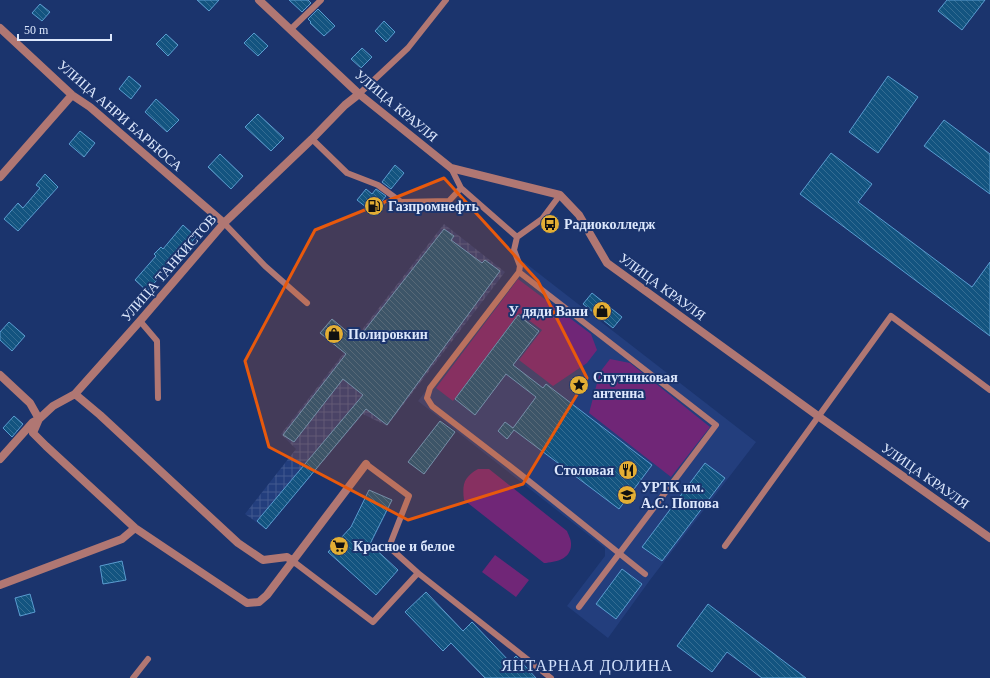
<svg xmlns="http://www.w3.org/2000/svg" width="990" height="678" font-family="'Times New Roman',serif">
	<defs>
		<pattern id="industrial-grid" width="8" height="8" patternUnits="userSpaceOnUse"><rect width="8" height="8" fill="#233e7d"/><path d="M0 4h8M4 0v8" fill="none" stroke="#425a90"/></pattern>
		<pattern id="building-back-hatch" width="6" height="6" patternUnits="userSpaceOnUse"><rect width="6" height="6" fill="#135480"/><path d="M-1 5l2 2M0 0l6 6M5-1l2 2" fill="none" stroke="#356d93"/></pattern>
	</defs>
	<rect width="100%" height="100%" fill="#1b346d"/>
	<!-- built -->
	<path fill="#233e7d" d="M524,262L756,442L650,580L608,638L567,606L605,556V548L418,401Z"/>
	<!-- industrial -->
	<path fill="url(#industrial-grid)" d="M444,224L505,272L387,426L363,414L266,529L245,514L296,449L281,434Z"/>
	<!-- green -->
	<path fill="#702677" d="M518,279L591,334L597,350L587,363L553,386L519,360L542,330L519,313L453,401L436,388Z
		M610,359L630,363L710,427L671,477L589,413L600,372Z
		M478,469H489L567,531C568,534 571,539 571,543C572,559 556,562 544,563L464,500C462,484 464,477 478,469Z
		M495,555L529,580L516,597L482,572Z"/>
	<!-- building -->
	<path fill="url(#building-back-hatch)" stroke="#5a9cd0" d="M197,0H219L209,11Z
		M289,0H308L311,3L302,12Z
		M947,0H985L962,30L938,11Z
		M40,4L50,12L42,21L32,13Z
		M318,9L335,26L324,36L310,23L311,22L308,19Z
		M384,21L395,32L386,42L375,31Z
		M254,33L268,46L258,56L244,43Z
		M166,34L178,45L168,56L156,44Z
		M362,48L372,57L361,68L351,59Z
		M129,76L141,86L131,99L119,89Z
		M888,76L918,97L878,153L849,132Z
		M156,99L179,120L167,132L145,112Z
		M258,114L284,138L271,151L245,127Z
		M944,120L990,154V194L924,146Z
		M80,131L95,143L84,157L69,144Z
		M831,153L872,184L858,202L972,287L990,262V336L800,194Z
		M220,154L243,176L231,189L208,167Z
		M395,165L404,173L391,189L382,182Z
		M45,174L58,187L18,231L4,219L18,203L23,208L40,188L36,185Z
		M366,189L372,194L376,189L386,196L382,201L385,203L376,215L357,200Z
		M183,225L196,237L147,291L135,280L156,256L154,254L161,247L163,249Z
		M444,229L454,236L451,240L482,263L485,260L500,271L387,425L366,409L266,529L257,521L363,395L343,379L294,442L283,435L346,354L320,333L332,319L357,340Z
		M592,293L622,317L613,328L583,304Z
		M518,315L539,331L513,365L543,388L546,384L652,465L619,509L514,430L507,439L498,431L505,422L513,428L536,397L506,374L475,415L455,399Z
		M9,322L25,336L12,351L0,340V332Z
		M14,416L23,424L12,437L3,428Z
		M440,421L455,432L424,474L408,462Z
		M705,463L725,478L662,561L642,547Z
		M369,490L392,500L370,544L398,570L376,595L328,552L351,527Z
		M122,561L126,580L103,584L100,566Z
		M622,569L642,584L616,619L596,604Z
		M426,592L463,631L472,622L510,662L516,656L536,678H485L451,643L443,651L405,612Z
		M30,594L35,612L20,616L15,598Z
		M708,604L806,678H762L727,652L712,672L677,646Z"/>
	<g fill="none" stroke-linecap="round" stroke-linejoin="round">
		<!-- service -->
		<path stroke="#b07773" stroke-width="6" d="M290,30L321,0
			M359,94L408,48L446,0
			M312,139L347,173L378,185L401,202L449,201L461,188
			M451,168L461,188L517,237
			M560,195L542,219L517,237L514,250L520,266L519,272L430,388L427,398L432,406L524,477L645,574
			M224,223L265,266L307,303
			M519,272L716,425L579,607
			M140,321L157,341L158,398
			M366,464L409,496L389,547L418,573L551,678
			M725,546L891,316L990,390
			M294,562L373,622L418,573
			M133,678L148,659"/>
		<!-- minor -->
		<path stroke="#b07773" stroke-width="8" d="M0,28L72,95L90,107L224,223
			M0,177L72,95
			M0,375L30,403L39,419L33,433L46,446L135,528L247,603L259,602L267,595L366,464
			M75,394L100,415L238,543L263,560L287,557L294,562
			M0,459L33,422L39,419L53,406L75,394L140,321L224,223L312,139L345,105L359,94L451,168L560,195L579,215L607,263L818,416L990,538
			M0,585L122,539L135,528"/>
		<!-- tertiary -->
		<path stroke="#b07773" stroke-width="8" d="M259,0L359,94"/>
	</g>
	<!-- marked area -->
	<path fill="#e8590c" fill-opacity="0.2" stroke="#e8590c" stroke-width="3" stroke-linejoin="round" d="M444,178L538,281L587,378L523,484L408,520L269,447L245,361L315,230Z"/>
	<!-- icons -->
	<defs>
		<symbol id="fuel-disc" viewBox="-11 -11 22 22"><circle r="9.5" fill="#e3ae34" stroke="#1b346d"/><path d="M-5.5-6h7V0h2V4h1.3V-2.5L3-4.5l.8-.8L6-3V5H2.5V1h-1V6h-7ZM-4.2-4.7v3.2H.2V-4.7Z" fill="#111"/></symbol>
		<symbol id="bus-disc" viewBox="-11 -11 22 22"><circle r="9.5" fill="#e3ae34" stroke="#1b346d"/><path d="M-5-6H5V4H4V6H2V4H-2V6H-4V4H-5ZM-3.5-4V0h7V-4ZM-3.5 1.2v1.5H-2V1.2ZM2 1.2v1.5H3.5V1.2Z" fill="#111"/></symbol>
		<symbol id="shop-disc" viewBox="-11 -11 22 22"><circle r="9.5" fill="#e3ae34" stroke="#1b346d"/><path d="M-5-2.5h2.3a2.7 3.5 0 0 1 5.4 0H5L5.5 6h-11ZM-1.5-2.5h3a1.5 2.3 0 0 0-3 0Z" fill="#111"/></symbol>
		<symbol id="sight-disc" viewBox="-11 -11 22 22"><circle r="9.5" fill="#e3ae34" stroke="#1b346d"/><path d="M0-6L1.8-2.2L6-1.7L2.9 1.2L3.7 5.4L0 3.3L-3.7 5.4L-2.9 1.2L-6-1.7L-1.8-2.2Z" fill="#111"/></symbol>
		<symbol id="restaurant-disc" viewBox="-11 -11 22 22"><circle r="9.5" fill="#e3ae34" stroke="#1b346d"/><path d="M-5-6h1v4h1v-4h1v4h1v-4h1v5L-1.5 .5V6h-2V.5L-5-1ZM5-6V6H3V1.5H1.5Q1.5-4 5-6Z" fill="#111"/></symbol>
		<symbol id="university-disc" viewBox="-11 -11 22 22"><circle r="9.5" fill="#e3ae34" stroke="#1b346d"/><path d="M0-5L7-2L0 1L-7-2ZM-4 1L0 2.5L4 1V4Q0 6-4 4Z" fill="#111"/></symbol>
		<symbol id="supermarket-disc" viewBox="-11 -11 22 22"><circle r="9.5" fill="#e3ae34" stroke="#1b346d"/><path d="M-6-5.5h2.5l.6 2H6L4.5 2H-2.5L-4.4-4H-6ZM-1.5 3.2a1.3 1.3 0 1 0 .1 0ZM3 3.2a1.3 1.3 0 1 0 .1 0Z" fill="#111"/></symbol>
	</defs>
	<g fill-rule="evenodd">
		<use href="#fuel-disc" x="363" y="195" width="22" height="22"/>
		<use href="#bus-disc" x="539" y="213" width="22" height="22"/>
		<use href="#shop-disc" x="591" y="300" width="22" height="22"/>
		<use href="#shop-disc" x="323" y="323" width="22" height="22"/>
		<use href="#sight-disc" x="568" y="374" width="22" height="22"/>
		<use href="#restaurant-disc" x="617" y="459" width="22" height="22"/>
		<use href="#university-disc" x="616" y="484" width="22" height="22"/>
		<use href="#supermarket-disc" x="328" y="535" width="22" height="22"/>
	</g>
	<g text-anchor="middle" dominant-baseline="central" stroke-width="4" stroke-linejoin="round" paint-order="stroke">
		<!-- street labels -->
		<g font-size="14" fill="#dce7fc" stroke="#1b346d">
			<text transform="translate(396 106) rotate(40)">УЛИЦА КРАУЛЯ</text>
			<text transform="translate(120 116) rotate(41)">УЛИЦА АНРИ БАРБЮСА</text>
			<text transform="translate(169 268) rotate(-49)">УЛИЦА ТАНКИСТОВ</text>
			<text transform="translate(662 287) rotate(36)">УЛИЦА КРАУЛЯ</text>
			<text transform="translate(925 476) rotate(35)">УЛИЦА КРАУЛЯ</text>
		</g>
		<!-- poi labels -->
		<g font-size="14" font-weight="bold" fill="#dce7fc" stroke="#1b346d" text-anchor="start">
			<text x="388" y="206">Газпромнефть</text>
			<text x="564" y="224">Радиоколледж</text>
			<text x="588" y="311" text-anchor="end">У дяди Вани</text>
			<text x="348" y="334">Полировкин</text>
			<text x="593" y="377">Спутниковая<tspan x="593" dy="16">антенна</tspan></text>
			<text x="614" y="470" text-anchor="end">Столовая</text>
			<text x="641" y="487">УРТК им.<tspan x="641" dy="16">А.С. Попова</tspan></text>
			<text x="353" y="546">Красное и белое</text>
		</g>
		<!-- quarter labels -->
		<g font-size="16" letter-spacing="1" fill="#d1e0fc" stroke="#1b346d">
			<text x="587" y="665">ЯНТАРНАЯ ДОЛИНА</text>
		</g>
	</g>
	<!-- scale -->
	<path d="M18 34v6h93v-6" fill="none" stroke="#dce7fc" stroke-width="2"/>
	<text x="24" y="34" font-size="12" fill="#dce7fc" stroke="#1b346d" stroke-width="3" paint-order="stroke">50 m</text>
</svg>
